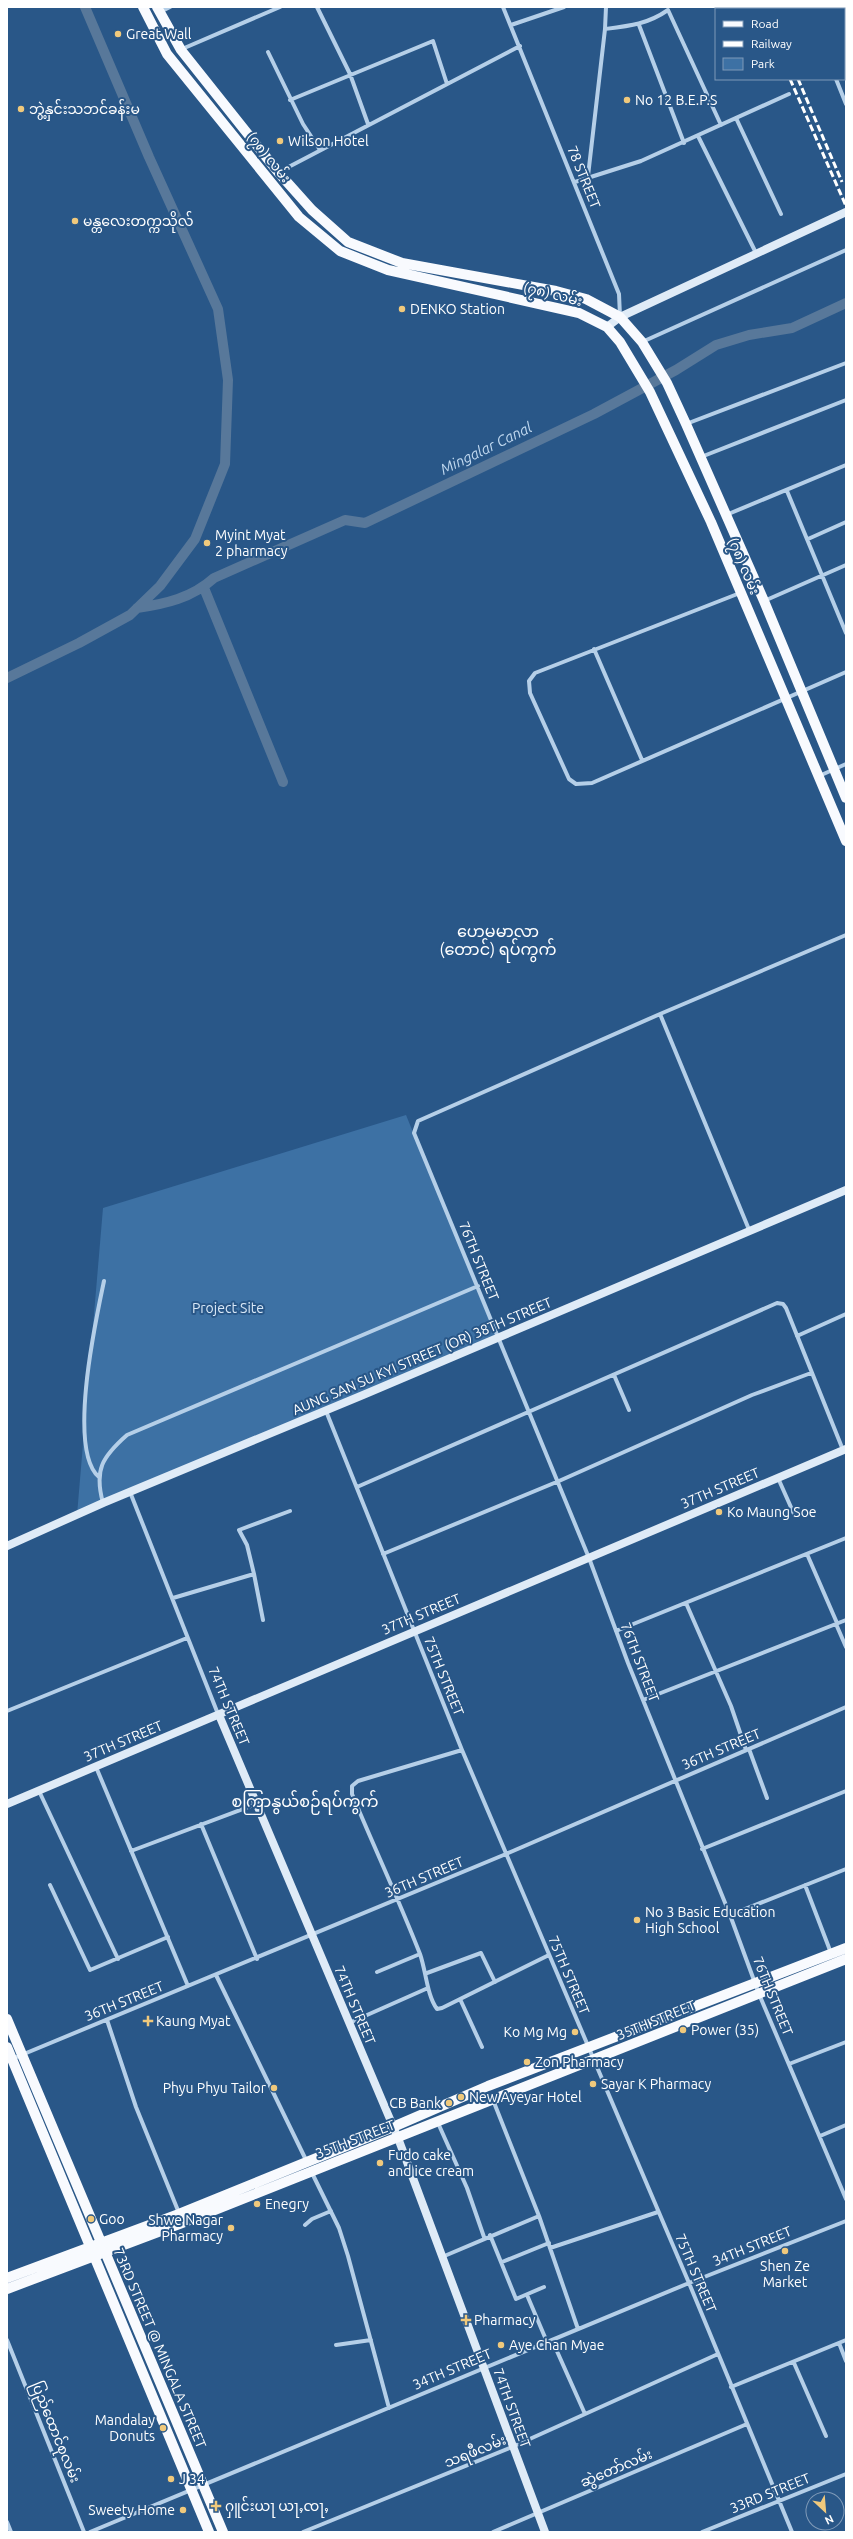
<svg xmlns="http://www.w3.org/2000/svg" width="853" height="2539" font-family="Ubuntu,'Noto Sans Myanmar',sans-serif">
	<rect width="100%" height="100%" fill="#295788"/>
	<!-- green -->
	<path fill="#3d71a4" d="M406,1115L497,1339L77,1515L103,1208Z"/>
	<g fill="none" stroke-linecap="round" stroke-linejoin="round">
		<!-- canal -->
		<path stroke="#58789a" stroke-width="10" d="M204,588L283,782
			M137,608C165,604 192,598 214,578L345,520L365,523L594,414L676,370L716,345L749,335L792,328L846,303
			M7,678L79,643L130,615L160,586L195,539L225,464L228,380L218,309L149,157L85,7"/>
		<!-- street -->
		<path stroke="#b5cfe8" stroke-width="4" d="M317,7L350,74L368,124
			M503,7L619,294L620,316
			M805,7L806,9
			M160,12L170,7
			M511,25L564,7
			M639,25L684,143
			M605,29C630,26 648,24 668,10L721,125
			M844,41L846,40
			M182,49L280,7
			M268,52L303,124L320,150
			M836,79L846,104
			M290,100L433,41L447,84
			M736,118L781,214
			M698,136L756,253
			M279,172L520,46
			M588,176L605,29L606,7
			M575,182L641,161L789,94
			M642,342L846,250
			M686,424L846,363
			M701,457L846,400
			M787,491L846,633
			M726,515L846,465
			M808,539L846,522
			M740,593L535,673L529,681L530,693L569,779L576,784L592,783L846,672
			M764,601L846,565
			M594,649L642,760
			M819,776L846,764
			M846,935L660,1014L418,1121L414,1133L589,1558L628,1663L730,1915L759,1994L846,2199
			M660,1014L750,1232
			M797,1336L846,1314
			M614,1375L629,1410
			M326,1411L462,1750L689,2283L792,2532
			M99,1477C67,1450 96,1319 104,1281
			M778,1478L794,1514
			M357,1487L777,1303L783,1304L786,1308L843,1450
			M130,1492L218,1714
			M103,1503C94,1470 102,1457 127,1435L478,1286
			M383,1554L559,1481L752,1395L811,1373
			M807,1554L837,1623
			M254,1574L247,1545L239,1530L290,1511
			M173,1598L254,1574L263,1620
			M686,1603L731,1706L746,1750
			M836,1624L846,1647
			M616,1631L846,1538
			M643,1700L846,1620
			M7,1711L187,1638
			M749,1749L767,1798
			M462,1750L358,1781L352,1786V1794C374,1847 399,1900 420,1954C426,1971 427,1996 437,2009L442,2008L549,1955
			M96,1767L188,1986
			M39,1791L118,1959
			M201,1824L257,1959
			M702,1849L846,1791
			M131,1851L256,1804
			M50,1885L90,1970L168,1937
			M805,1885L831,1953
			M730,1915L846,1869
			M377,1972L420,1954
			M427,1973L481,1953L495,1982
			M216,1975L307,2162
			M460,1999L482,2047
			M107,2020L136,2107L179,2213
			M349,2023L428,1988
			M7,2061L506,1854L846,1707
			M789,2064L846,2042
			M493,2100L539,2216L578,2329
			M438,2123L467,2188L484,2237
			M820,2136L846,2125
			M311,2171L339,2228L348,2256L389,2408
			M305,2225L312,2219L331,2211
			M490,2235L516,2299L544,2287
			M550,2248L658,2212
			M442,2257L539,2216
			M502,2262L549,2243
			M527,2295L547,2342
			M7,2340L84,2532
			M552,2340L585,2414
			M839,2343L846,2361
			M336,2345L371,2340
			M794,2363L826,2436
			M731,2387L846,2340
			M7,2522L11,2532
			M90,2532L689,2283L846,2221
			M303,2532L512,2447L718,2354
			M493,2532L747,2424
			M702,2532L846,2474"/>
		<!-- secondary -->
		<path stroke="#dfebf7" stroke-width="8" d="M607,327L620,317L846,212
			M7,1546L103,1503L363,1395L846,1190
			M219,1715L398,2138L545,2532
			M7,1804L846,1449"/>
		<!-- primary -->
		<path stroke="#f8fafe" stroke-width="10" d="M143,7L167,54L299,217L340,251L388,270L579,313L607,327L620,342L650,392L711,522L846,841
			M157,7L181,50L278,172L312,210L348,242L402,263L556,291L586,299L620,317L642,342L667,383L686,424L764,601L846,798
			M7,2019L223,2532
			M7,2047L209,2532
			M7,2278L179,2214L393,2127L488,2086L846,1948
			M7,2289L182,2223L846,1959"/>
		<!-- rail -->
		<path stroke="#fff" stroke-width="3" stroke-dasharray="7 3" stroke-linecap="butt" d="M758,7L759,9
			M768,7V9
			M790,79L846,206
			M798,79L842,182"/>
	</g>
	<!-- markers -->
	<g fill="#f0c97c" stroke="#295788" stroke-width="1.5">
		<circle cx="118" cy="34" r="4"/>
		<circle cx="627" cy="100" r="4"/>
		<circle cx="21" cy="109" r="4"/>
		<circle cx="280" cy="141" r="4"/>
		<circle cx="75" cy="221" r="4"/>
		<circle cx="402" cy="309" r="4"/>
		<circle cx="207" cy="543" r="4"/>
		<circle cx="719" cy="1512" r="4"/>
		<circle cx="637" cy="1920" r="4"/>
		<path d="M146 2015h4v4h4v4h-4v4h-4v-4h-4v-4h4z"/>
		<circle cx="683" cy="2030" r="4"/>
		<circle cx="575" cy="2032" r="4"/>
		<circle cx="527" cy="2062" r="4"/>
		<circle cx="593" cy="2084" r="4"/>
		<circle cx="274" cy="2088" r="4"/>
		<circle cx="461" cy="2097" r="4"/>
		<circle cx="449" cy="2103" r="4"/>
		<circle cx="380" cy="2163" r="4"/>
		<circle cx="257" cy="2204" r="4"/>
		<circle cx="91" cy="2219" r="4"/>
		<circle cx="231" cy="2228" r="4"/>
		<circle cx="785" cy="2251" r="4"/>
		<path d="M464 2314h4v4h4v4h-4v4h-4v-4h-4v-4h4z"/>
		<circle cx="501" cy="2345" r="4"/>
		<circle cx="163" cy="2428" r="4"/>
		<circle cx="171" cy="2479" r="4"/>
		<path d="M214 2500h4v4h4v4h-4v4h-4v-4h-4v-4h4z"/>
		<circle cx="183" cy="2510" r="4"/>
	</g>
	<g text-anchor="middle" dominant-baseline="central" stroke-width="4" stroke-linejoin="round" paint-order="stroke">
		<!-- poi labels -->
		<g font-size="14" fill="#fff" stroke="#295788" text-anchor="start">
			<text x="126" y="34">Great Wall</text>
			<text x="635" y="100">No 12 B.E.P.S</text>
			<text x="29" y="109">ဘွဲ့နှင်းသဘင်ခန်းမ</text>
			<text x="288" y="141">Wilson Hotel</text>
			<text x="83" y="221">မန္တလေးတက္ကသိုလ်</text>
			<text x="410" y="309">DENKO Station</text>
			<text x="215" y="535">Myint Myat<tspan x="215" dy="16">2 pharmacy</tspan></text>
			<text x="727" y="1512">Ko Maung Soe</text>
			<text x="645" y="1912">No 3 Basic Education<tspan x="645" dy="16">High School</tspan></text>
			<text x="156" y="2021">Kaung Myat</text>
			<text x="691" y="2030">Power (35)</text>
			<text x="567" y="2032" text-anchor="end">Ko Mg Mg</text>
			<text x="535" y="2062">Zon Pharmacy</text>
			<text x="601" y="2084">Sayar K Pharmacy</text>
			<text x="266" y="2088" text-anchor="end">Phyu Phyu Tailor</text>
			<text x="469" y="2097">New Ayeyar Hotel</text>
			<text x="441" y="2103" text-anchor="end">CB Bank</text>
			<text x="388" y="2155">Fudo cake<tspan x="388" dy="16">and ice cream</tspan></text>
			<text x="265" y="2204">Enegry</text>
			<text x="99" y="2219">Goo</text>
			<text x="223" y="2220" text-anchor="end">Shwe Nagar<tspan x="223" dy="16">Pharmacy</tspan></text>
			<text x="785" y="2266" text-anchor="middle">Shen Ze<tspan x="785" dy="16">Market</tspan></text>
			<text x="474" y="2320">Pharmacy</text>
			<text x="509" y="2345">Aye Chan Myae</text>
			<text x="155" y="2420" text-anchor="end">Mandalay<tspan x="155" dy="16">Donuts</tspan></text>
			<text x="179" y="2479">J 34</text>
			<text x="225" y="2506">ႁူင်းယႃ ယႃႇၸႃႇ</text>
			<text x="175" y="2510" text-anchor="end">Sweety Home</text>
		</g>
		<!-- street labels -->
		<g font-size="14" fill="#fff" stroke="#295788">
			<text transform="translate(269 157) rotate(51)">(၇၈) လမ်း</text>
			<text transform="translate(584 177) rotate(68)">78 STREET</text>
			<text transform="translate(553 294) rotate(14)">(၇၈) လမ်း</text>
			<text transform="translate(744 566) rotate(67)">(၇၈) လမ်း</text>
			<text transform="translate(479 1261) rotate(68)">76TH STREET</text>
			<text transform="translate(422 1356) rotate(-23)">AUNG SAN SU KYI STREET (OR) 38TH STREET</text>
			<text transform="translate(720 1488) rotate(-23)">37TH STREET</text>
			<text transform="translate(421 1614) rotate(-23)">37TH STREET</text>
			<text transform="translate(640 1662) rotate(69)">76TH STREET</text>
			<text transform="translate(444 1676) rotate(68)">75TH STREET</text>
			<text transform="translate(229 1706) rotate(67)">74TH STREET</text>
			<text transform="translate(123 1741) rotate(-23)">37TH STREET</text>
			<text transform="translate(721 1749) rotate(-23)">36TH STREET</text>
			<text transform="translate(424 1877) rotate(-23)">36TH STREET</text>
			<text transform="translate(569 1975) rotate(67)">75TH STREET</text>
			<text transform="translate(773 1996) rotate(68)">76TH STREET</text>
			<text transform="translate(124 2001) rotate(-22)">36TH STREET</text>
			<text transform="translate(355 2005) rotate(67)">74TH STREET</text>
			<text transform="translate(656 2020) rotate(-22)">35TH STREET</text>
			<text transform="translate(355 2139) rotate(-21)">35TH STREET</text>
			<text transform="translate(752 2246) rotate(-22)">34TH STREET</text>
			<text transform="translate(696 2273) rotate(67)">75TH STREET</text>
			<text transform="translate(160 2348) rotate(67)">73RD STREET @ MINGALA STREET</text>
			<text transform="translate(452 2369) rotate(-23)">34TH STREET</text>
			<text transform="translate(512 2408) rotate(70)">74TH STREET</text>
			<text transform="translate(56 2432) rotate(68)">ပြည်ထောင်စုလမ်း</text>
			<text transform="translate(475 2451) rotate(-22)">သရဖီလမ်း</text>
			<text transform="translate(616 2468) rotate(-23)">ဆွဲတော်လမ်း</text>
			<text transform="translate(770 2493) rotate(-22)">33RD STREET</text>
		</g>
		<!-- park labels -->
		<g font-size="14" fill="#d9e8f7" stroke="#295788">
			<text x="228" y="1308">Project Site</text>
		</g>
		<!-- water labels -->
		<g font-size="15" font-style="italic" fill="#c1d9f0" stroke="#295788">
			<text transform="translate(486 448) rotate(-26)">Mingalar Canal</text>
		</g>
		<!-- quarter labels -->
		<g font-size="16" fill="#fff" stroke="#295788">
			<text x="498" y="931">ဟေမမာလာ<tspan x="498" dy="18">(တောင်) ရပ်ကွက်</tspan></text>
			<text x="305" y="1801">စကြာနွယ်စဉ်ရပ်ကွက်</text>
		</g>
	</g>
	<!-- border -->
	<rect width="853" height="2539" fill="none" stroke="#ffffff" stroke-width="16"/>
	<!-- legend -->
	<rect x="715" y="8" width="130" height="72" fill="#295788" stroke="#7f9ab8"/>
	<rect x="723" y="21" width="20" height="6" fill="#f8fafe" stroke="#7f9ab8"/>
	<text x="751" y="28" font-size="12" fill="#ffffff">Road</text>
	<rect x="723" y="41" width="20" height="6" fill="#ffffff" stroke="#7f9ab8"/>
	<text x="751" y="48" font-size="12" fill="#ffffff">Railway</text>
	<rect x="723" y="58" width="20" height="12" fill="#3d71a4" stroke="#7f9ab8"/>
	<text x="751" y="68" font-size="12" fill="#ffffff">Park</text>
	<!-- north arrow -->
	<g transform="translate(825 2511) rotate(154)"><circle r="19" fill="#295788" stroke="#7f9ab8"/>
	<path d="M0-3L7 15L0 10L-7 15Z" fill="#f0c97c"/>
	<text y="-6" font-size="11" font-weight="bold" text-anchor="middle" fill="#ffffff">N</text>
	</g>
</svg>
